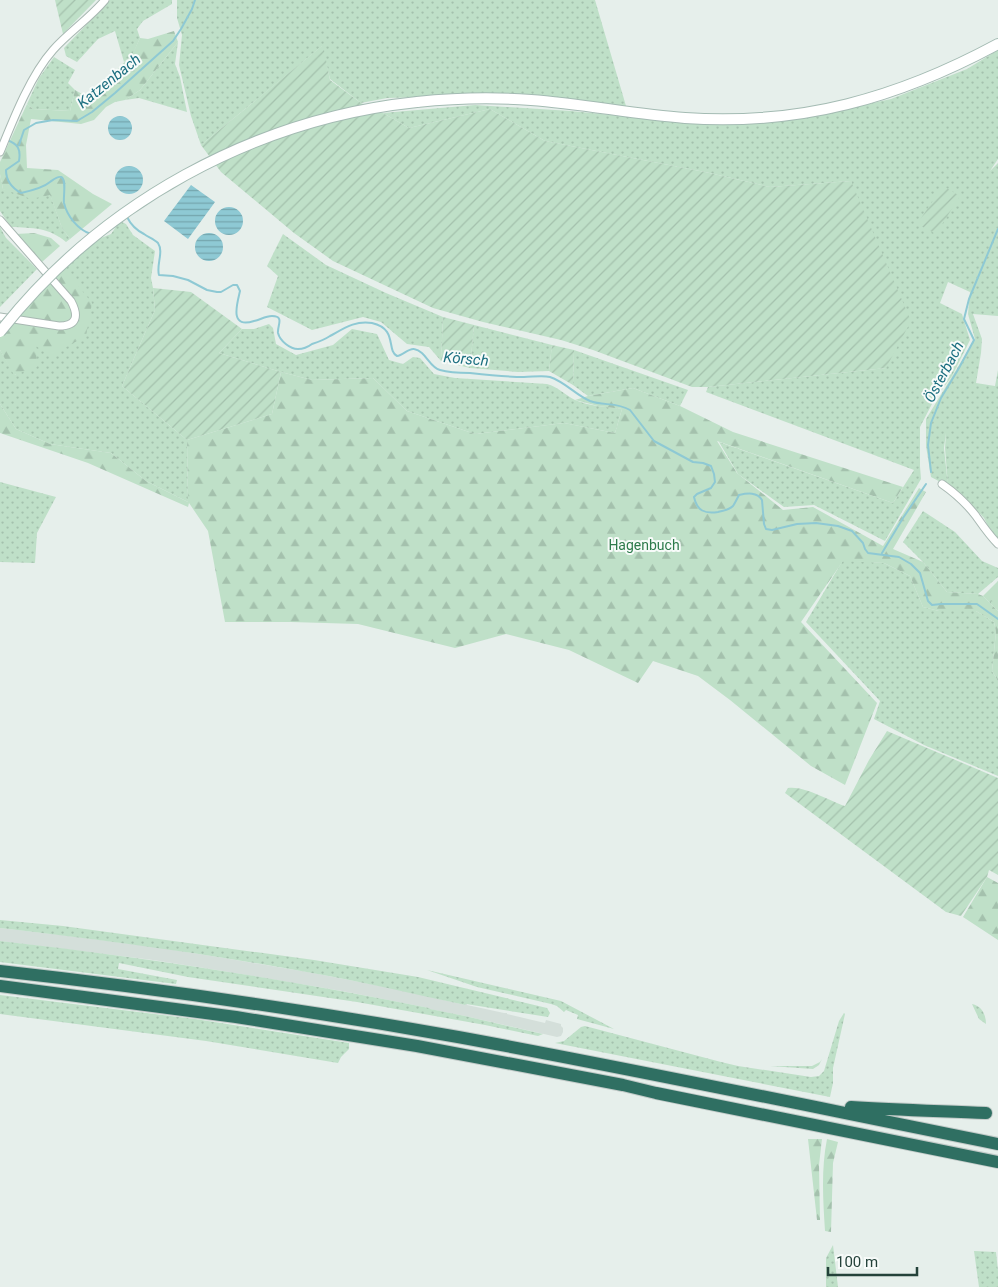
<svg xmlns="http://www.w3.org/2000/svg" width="998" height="1287" font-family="Roboto,sans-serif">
	<defs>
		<pattern id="grass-dots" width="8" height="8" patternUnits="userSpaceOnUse" patternTransform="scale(1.25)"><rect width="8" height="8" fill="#bfe0c8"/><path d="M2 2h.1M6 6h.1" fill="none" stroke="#a4c1ad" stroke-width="1.8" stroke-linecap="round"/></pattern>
		<pattern id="forest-firs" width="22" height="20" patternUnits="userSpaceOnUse" patternTransform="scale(1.25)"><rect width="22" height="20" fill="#bfe0c8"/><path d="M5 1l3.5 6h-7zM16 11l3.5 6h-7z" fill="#a4c1ad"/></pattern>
		<pattern id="park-crowns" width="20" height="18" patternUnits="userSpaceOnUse" patternTransform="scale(1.25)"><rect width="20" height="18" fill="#bfe0c8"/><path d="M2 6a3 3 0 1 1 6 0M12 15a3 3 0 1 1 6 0" fill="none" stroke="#a4c1ad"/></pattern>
		<pattern id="garden-furrows" width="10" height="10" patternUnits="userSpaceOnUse" patternTransform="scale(1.25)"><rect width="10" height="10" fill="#bfe0c8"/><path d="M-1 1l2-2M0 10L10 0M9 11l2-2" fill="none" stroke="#a4c1ad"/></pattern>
		<pattern id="water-rules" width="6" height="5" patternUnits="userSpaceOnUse" patternTransform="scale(1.25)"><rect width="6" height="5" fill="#8ec9d4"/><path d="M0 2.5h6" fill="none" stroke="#74a5ad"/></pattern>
	</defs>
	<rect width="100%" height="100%" fill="#e6efeb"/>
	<!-- built -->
	<path fill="#d4dfda" d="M0,928L61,935L155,947L224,958L313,973L401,990L465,1005V1004H467V1005L504,1013H507V1014L545,1023L546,1020L561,1024V1026L563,1028V1032L561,1036L557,1037L465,1016L429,1009V1008L342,991L223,971L153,960L0,941Z"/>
	<!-- grass -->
	<path fill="url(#grass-dots)" d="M110,0H172V4L143,21L137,29L140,38L133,54L124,62L115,31L98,39L77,62L66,56L64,48Z
		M177,0H595L626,106L577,101L496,95L387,98L361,103L330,79L322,46L201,145L191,116L179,65L182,35L177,18Z
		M178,42L175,64L180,77L187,112L139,98L125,100L140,90Z
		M998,50V159L990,171L998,163V316L973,314L982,339L981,353L976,383L995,386L998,370V539L990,530L984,518L968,501L948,486L945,448L946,433L944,448L948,486L931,477L926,446V419L975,339L968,314L970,292L948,282L940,303L962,314L970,340L952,376L933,402L920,427V466L921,479L885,541L814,505L784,507L738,474L719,442L893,503L914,470L706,392L708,387L886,368L851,181L770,187L705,172L545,141L490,109L409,128L383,113L475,105L571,111L701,124H744L782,121L813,116L891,99L967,69Z
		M54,57L75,70L68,83L75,90L70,111L33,109L27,104L39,78Z
		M0,174L3,189L50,194L62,228L70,239L66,242C48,227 33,228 11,227L0,211Z
		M120,221L126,224L133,235L155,251L151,278L153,288L155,310L122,386L187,440L188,502L146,481L111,453L50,444L16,429L0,404V350L15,375L36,346L62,266L101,238L111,234Z
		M0,227L6,238L37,269L0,307Z
		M283,234L326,265L386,293L443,317L441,361L429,347L407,344L381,322L363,317L312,330L267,307L278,276L267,266Z
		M269,324L273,328L276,344L296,355L333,345L352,329L377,334L389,360L403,364L413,357L420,358L434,374L455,378L547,384C558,387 565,395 575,400C589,406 607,407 622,409L615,433L564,423L475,434L407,411L373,378L312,380L281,372L219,353L242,329H254Z
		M474,325L552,345L549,371L518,372L470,368Z
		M574,350L688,390L680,406L633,388L588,396L573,385Z
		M0,482L56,497L37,533L35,563L0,562Z
		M923,511L955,532L982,561L998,568V577L978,594L947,592L923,562L903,542Z
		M843,560L884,563L910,576L923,607L939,611H976L994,622L996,632L992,671L998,681V776L924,745L874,719L880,701L806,622Z
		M0,920L63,926L314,960L418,977L547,1008L550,1013L548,1017L466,1004L465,1005C414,994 364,982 312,973C209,954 105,940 0,928Z
		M0,941C144,957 290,980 429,1008L430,1009L465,1016L543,1034L538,1036L485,1025L357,1002L188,977L119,963L118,969L177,980L176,984L0,962Z
		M427,970L561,1001L614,1029L577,1019L578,1015L566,1010L564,1012L557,1006L551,1004L477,987Z
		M0,995L195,1019L349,1043V1049L341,1057L338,1063L206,1041L0,1014Z
		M972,1004C982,1006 986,1015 986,1024L979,1019Z
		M844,1013L845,1014L833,1068V1083L830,1097L555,1043L564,1041L581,1027L585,1026L721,1062L738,1066L811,1077L819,1076L824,1071L839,1021Z
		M822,1059L819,1065L813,1069L770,1066H812L820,1062Z
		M833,1245L838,1287H826V1258Z
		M974,1251L996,1252L998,1271V1287H979Z"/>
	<!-- forest -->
	<path fill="url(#forest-firs)" d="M174,31L178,42L140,90L125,100L115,102L106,107L94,120L81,124L31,119L26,145L27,168L58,170L93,194L112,204L70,239L62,228L50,195L31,199L3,189L0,174V162L27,104L33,109L70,111L75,90L84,95L103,83L132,55L140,38L148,39Z
		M34,233L51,238L60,246L42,262L16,234Z
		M62,266L92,303L86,336L50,356L36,346L37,367L14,375L0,350V337Z
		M281,372L312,380L373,378L407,411L475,434L564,423L615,433L622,409L598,406L575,400L588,396L633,388L680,406L733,432L903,487L893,503L717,441L737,473L783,510L813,507L883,546L919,488L926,492L893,549L923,562L947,592L978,594L983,596L998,611V681L992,671L996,632L994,622L976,611H939L923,607L910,576L884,563L843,561L801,622L877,703L845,785L811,766L730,700L698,676L653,661L638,683L569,650L506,634L455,648L358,624L291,622H225L208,531L189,503L188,507L88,463L0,433V404L16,429L50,444L111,453L146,481L188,502L187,440L272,414Z
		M987,877L998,883V940L963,917Z
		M808,1139H822L819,1165L820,1220H817Z
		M827,1139L838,1142L833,1163L831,1232L825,1231C823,1200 821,1169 827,1139Z"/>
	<!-- park -->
	<path fill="url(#park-crowns)" d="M998,581V611L983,596Z"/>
	<!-- garden -->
	<path fill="url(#garden-furrows)" d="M55,0H96L63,34Z
		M323,45L330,80L361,103L383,113L409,128L490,109L545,141L705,172L770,187L851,181L911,321L886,368L708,387H692L593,350L561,340L483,322L433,308L333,261L294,233L221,172L201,145Z
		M943,186L960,196L936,234L917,224Z
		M153,288L191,292L242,329L219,353L281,372L272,414L187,440L122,386L155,310Z
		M443,317L474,325L470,368L441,361Z
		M552,345L574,350L573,385L549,371Z
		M887,731L998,778V875L989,870L987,877L961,916L946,912L785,793L788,788C803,785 830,801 845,806L869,760Z"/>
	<!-- pitch -->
	<path fill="#bfe0c8" d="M996,587L998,589V606L987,596Z"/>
	<!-- water -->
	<path fill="url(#water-rules)" d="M108 128a12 12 0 1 1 24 0a12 12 0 1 1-24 0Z
		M115 180a14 14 0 1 1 28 0a14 14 0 1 1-28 0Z
		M191,185L215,202L188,239L164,221Z
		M215 221a14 14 0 1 1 28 0a14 14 0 1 1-28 0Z
		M195 247a14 14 0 1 1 28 0a14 14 0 1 1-28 0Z"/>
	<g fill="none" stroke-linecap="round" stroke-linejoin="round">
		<!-- stream -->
		<path stroke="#8ec9d4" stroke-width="2" d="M7,140C18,144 21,149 19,161L6,170C6,181 12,188 21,193C30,191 43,188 50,182C53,180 57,176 61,177C67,179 63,197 64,203C67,216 78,230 91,234
			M19,145L24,130L36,123L53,120L77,121L92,112L115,93L173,41L181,29L192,9L195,0
			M127,217C131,225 136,230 144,234C148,237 154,239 158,243C164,252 156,265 159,275L173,276L188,280L207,290L217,292H221L233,285H237L240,291C237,304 229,329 254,321C260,320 265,316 272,316C285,316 277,326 278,333C280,341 290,349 298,349C303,349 308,347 312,344C318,342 324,340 330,336C343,329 355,320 372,323C398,329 386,350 397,356C403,355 409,348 414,349C426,351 429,367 440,370C450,373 460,373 470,373C488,375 506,377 524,377C532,377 542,375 550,377C565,382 576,395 590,401C603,406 617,402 630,410L654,441L693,462L703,463L711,466L714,474L715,482L711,488L697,494L694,497C697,511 705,514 718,512C723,511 729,510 733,506C735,503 737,499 739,495C748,493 757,492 762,500L764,524L766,529L772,530L797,524L816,523L838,526L852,531L863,543L865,549L868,553L899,557L911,564L920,573L928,601L932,605L941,604H977L998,619
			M931,472L928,445L931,423L941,398L959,368L974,340L964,319L969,299L998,229
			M882,553L903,518L926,484"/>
		<defs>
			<path id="street" d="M0,152C13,120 30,76 53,50C69,32 89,19 105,0
				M0,220L71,301C79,316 77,326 59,326L0,317
				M942,484C955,493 966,503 976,516C983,526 989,535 998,544"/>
			<path id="secondary" d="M417,102C455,98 493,97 531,100C583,104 634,114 685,118C800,126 898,98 998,44"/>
			<path id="highway" d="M0,971C153,988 307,1010 458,1037C639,1070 818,1108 998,1144
				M0,986L236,1017L417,1046L623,1085L656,1093L998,1162
				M851,1107C896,1110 941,1111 986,1113"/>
		</defs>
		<!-- street casing -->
		<use href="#street" stroke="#a8b8b2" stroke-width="9"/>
		<!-- secondary casing -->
		<use href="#secondary" stroke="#a4bbb3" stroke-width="12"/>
		<!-- highway casing -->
		<use href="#highway" stroke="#c2cac8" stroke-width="14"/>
		<!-- street -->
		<use href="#street" stroke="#fff" stroke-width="7"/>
		<!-- secondary -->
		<use href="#secondary" stroke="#fff" stroke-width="10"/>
		<!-- highway -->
		<use href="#highway" stroke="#2f6f62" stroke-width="12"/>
		<defs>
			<path id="secondary-bridge" d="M0,332C101,203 254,119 417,102"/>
		</defs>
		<!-- secondary-bridge casing -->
		<use href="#secondary-bridge" stroke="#a4bbb3" stroke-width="12" stroke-linecap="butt"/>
		<!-- secondary-bridge -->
		<use href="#secondary-bridge" stroke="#fff" stroke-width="10"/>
	</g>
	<g text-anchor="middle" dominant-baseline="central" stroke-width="4" stroke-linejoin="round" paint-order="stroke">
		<!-- park labels -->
		<g font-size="14" fill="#2d7a4b" stroke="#f7fbf9">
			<text x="644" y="545">Hagenbuch</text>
		</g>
		<!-- water labels -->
		<g font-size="15" font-style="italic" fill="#1c6f80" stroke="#f7fbf9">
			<text transform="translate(109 81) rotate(-39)">Katzenbach</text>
			<text transform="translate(466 359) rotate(5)">Körsch</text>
			<text transform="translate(944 372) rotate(-62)">Österbach</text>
		</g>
	</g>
	<!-- scale -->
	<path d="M828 1267v8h89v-8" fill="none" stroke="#24423a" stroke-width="2.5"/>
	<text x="836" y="1267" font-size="15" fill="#24423a" stroke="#f7fbf9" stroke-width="4" paint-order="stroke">100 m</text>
</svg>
